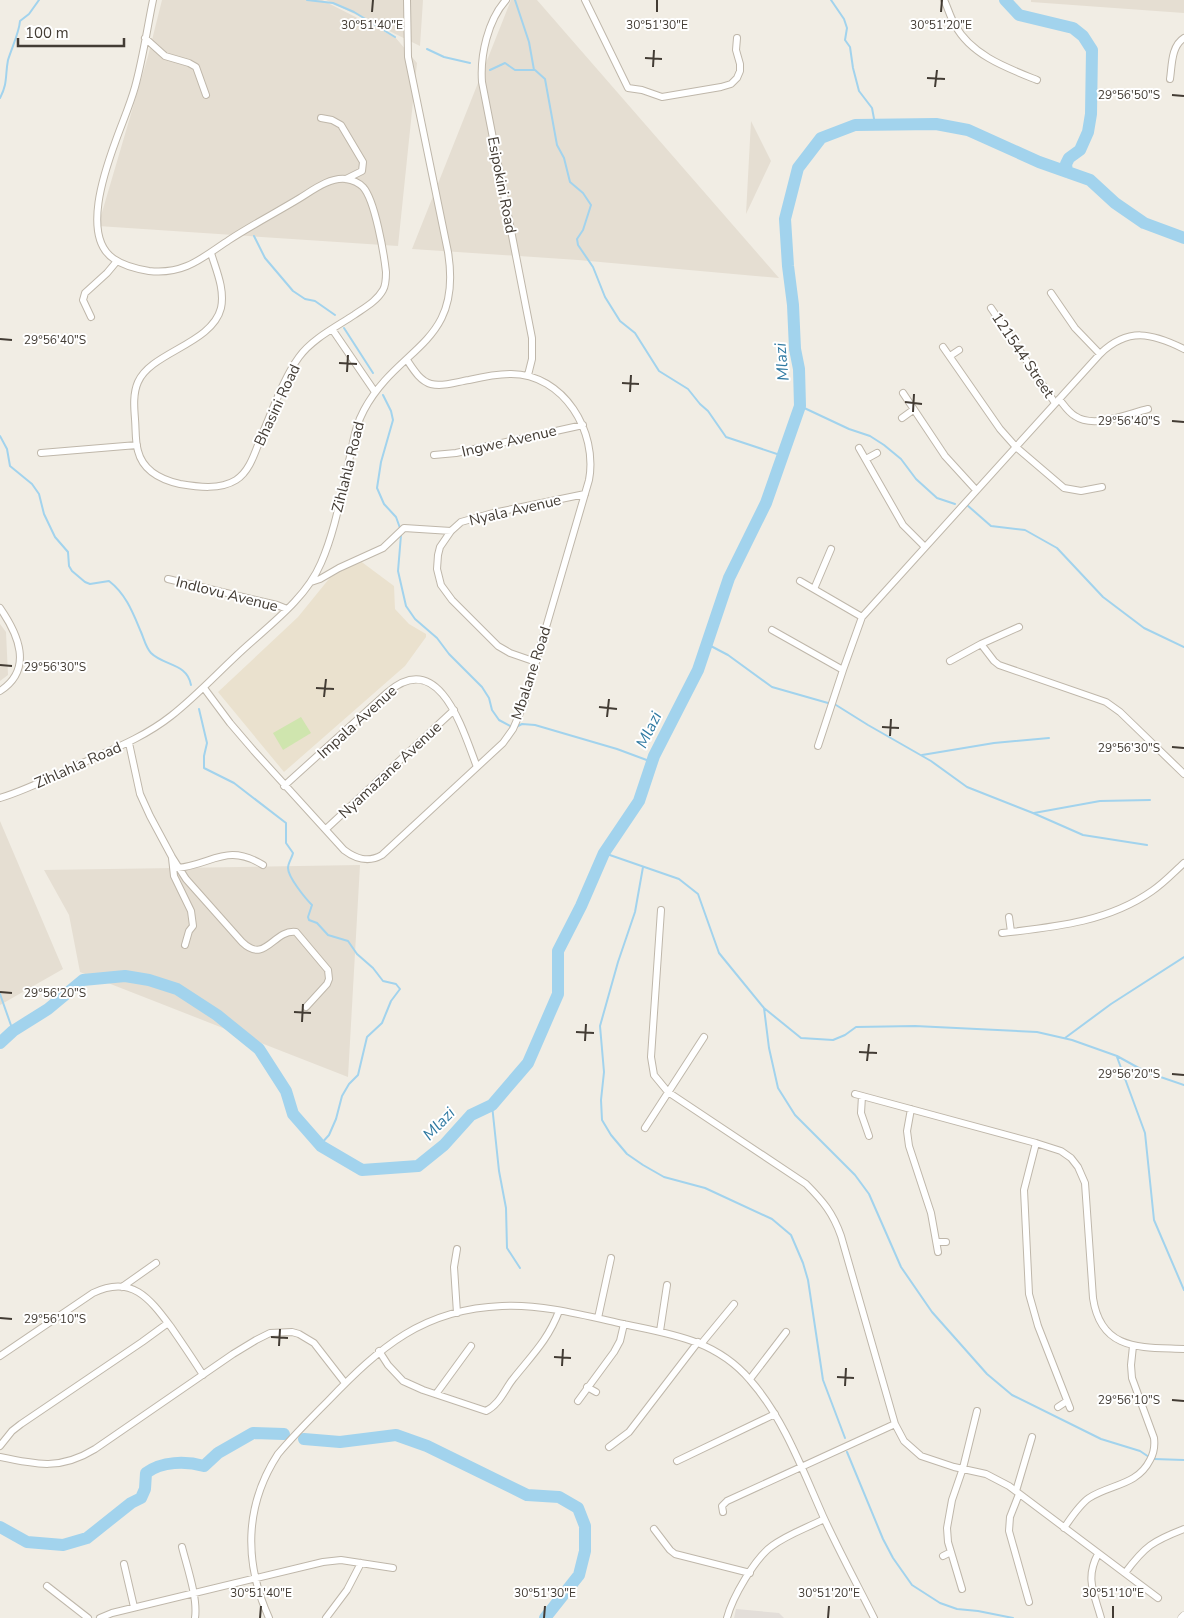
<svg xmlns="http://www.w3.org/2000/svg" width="1184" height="1618" font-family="'Nunito Sans',sans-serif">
	<rect width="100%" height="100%" fill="#f1ede4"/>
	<!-- residential -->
	<path fill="#e5ded2" d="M162,0H322L395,37L417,63L398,246L98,226L148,56Z
		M326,0H423L420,46Z
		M511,0H537L779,278L578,260L412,249Z
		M1031,0H1184V13L1031,2Z
		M751,121L771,161L746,214Z
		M0,624L6,632L8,675L0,681Z
		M0,821L63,969L0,1005Z
		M360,865L348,1077L80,972L69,915L44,870Z"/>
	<!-- industrial -->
	<path fill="#e3ded9" d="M736,1609L779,1613L784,1618H734Z"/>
	<!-- education -->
	<path fill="#eae1ce" d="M359,560L394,586L395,609L409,624L426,634V637L405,666L284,772L218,692L298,617L337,569Z"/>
	<!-- green -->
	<path fill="#cfe5ae" d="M301,717L311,733L283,750L273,733Z"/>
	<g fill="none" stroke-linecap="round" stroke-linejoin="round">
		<!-- stream -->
		<path stroke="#a2d3ed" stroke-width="2" d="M307,0L333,3L354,12L395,37
			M515,0L529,42L534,70
			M831,0L844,19L847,28L845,40L850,47L853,68L859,91L872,108L875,124
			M427,49L444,57L470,63
			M490,70L505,63L515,70H535L545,79L557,145L564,158L570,182L583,193L591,205L583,230L577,239L578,245L593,267L605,297L620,321L635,333L659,371L688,389L700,404L708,411L726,437L783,456
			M0,98C8,83 5,75 8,60C12,47 19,33 20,21L29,14L39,0
			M254,236L265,258L293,291L305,299L315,301L335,315
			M344,328L373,373
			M383,395L391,411L393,420L381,462L377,488L384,504L396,517L400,528
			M800,406L849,429L870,436L884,445L901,459L916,479L937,498L955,504
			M0,436L7,449L10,466L32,484L39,494L44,514L55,537L68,552L69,566L72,571L85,582L90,584L109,581C126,594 133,613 141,632C144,639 146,648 151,653C164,666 187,663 191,685
			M967,505L991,526L1025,530L1057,548L1103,597L1144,628L1184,647
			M401,535L398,571L406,606L415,619L437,638L449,654L482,687L489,698L492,710L499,720L512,727
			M707,644L728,655L772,687L828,703
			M836,705L868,725L931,761L967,787L1033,813L1083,835L1147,845
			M199,709L207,743L204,756V768L234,783L286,823V843L293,853C292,858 288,863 288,868C288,877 305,898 312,905L308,917L309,920L317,923L328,935L348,941L357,954L373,968L383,981L396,984L400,989L391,1001L382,1023L367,1037L358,1075L349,1084L342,1096L336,1119L329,1135L320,1145
			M516,727L522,724L535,725L617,749L652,762
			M922,755L994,743L1049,738
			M1034,813L1100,801L1150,800
			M604,853L679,879L698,894L719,953L764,1008L801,1038L833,1040L845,1035L856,1027L915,1026L1037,1032L1072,1040L1117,1056L1146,1072L1184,1085
			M643,867L635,912L618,962L600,1026L604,1072L601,1100L602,1120L611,1135L627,1154L643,1165L664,1177L705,1188L772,1219L791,1235L803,1263L808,1280L823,1380L845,1438
			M0,994L13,1031
			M764,1008L769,1048L778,1088L795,1115L855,1175L869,1194L901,1267L932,1312L987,1374L1012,1395L1101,1439L1140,1451L1149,1457
			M1065,1038L1111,1004L1184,957
			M1117,1057L1145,1133L1154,1220L1184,1290
			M492,1105L499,1171L506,1208L507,1248L520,1268
			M847,1452L883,1539L893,1558L912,1585L940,1603L957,1609L978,1611L1013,1618
			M1154,1459L1184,1460"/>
		<!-- river -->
		<path stroke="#a2d3ed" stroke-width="12" d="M1005,0L1019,15L1073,28L1083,36L1092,50L1091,114L1088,132L1080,150L1069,158L1066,164L1067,172
			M0,1043L13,1031L48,1009L83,980L125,976L149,980L177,989L217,1015L259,1049L286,1091L293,1114L321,1146L362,1170L418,1166L444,1145L471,1115L492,1105L528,1063L558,994V951L581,906L604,853L639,801L654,756L698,670L729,578L766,503L800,406L799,369L795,349L793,305L788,266L785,219L798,168L821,138L855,125L936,124L968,130L1039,162L1090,180L1115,203L1144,223L1184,238
			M304,1439L340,1442L396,1435L427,1446L527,1495L559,1497L578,1508L585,1526V1551L579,1575L545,1618
			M0,1527L27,1542L63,1545L87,1538L131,1503L141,1498L145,1489L146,1473C162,1461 186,1461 204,1466L218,1453L253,1433L284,1434"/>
		<defs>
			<path id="minor" d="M153,0C147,29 143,58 135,87C130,105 122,123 116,140C105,170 81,237 114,259C124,266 137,269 149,271C184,275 202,258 229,240C252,225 277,212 300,198C313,190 330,177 346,179C352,180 359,183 363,187C375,200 384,254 386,272C386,278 386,285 383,290C377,301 364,308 354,315C336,327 312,339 299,357C283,379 272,412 261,437C255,452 250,471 236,480C220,490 198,487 180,484C162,480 143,471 138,451C135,441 136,430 135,419C134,407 133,393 138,382C151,352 212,344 221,308C225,289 216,270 211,253
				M506,0C488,20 480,55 482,82L532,338V359L528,375
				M585,0L628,88L642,90L662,97L721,87L731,84L737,78L740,71V64L736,50L737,38
				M944,0C948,8 950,17 955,25C971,55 1007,68 1037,80
				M145,38L165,56L189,63L196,67L206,95
				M1170,79C1172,66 1171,46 1184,38
				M321,118L332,120L341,125L363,162L362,171L346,179
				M1051,293L1075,328L1100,354
				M991,308L1055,403
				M91,317L83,300L85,293L107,273L117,261
				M332,329L375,392
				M943,347L1000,429L1016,447L1064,488L1081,491L1102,487
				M950,356L959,350
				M903,393L945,456L976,490
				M1059,399C1064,405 1068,412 1075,416C1094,429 1127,414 1148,409
				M902,418L913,410
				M859,448L903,525L925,547
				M41,453L137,445
				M434,455L456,453L583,425
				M866,459L877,453
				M168,579L277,605L287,609
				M800,581L862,617
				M311,582L320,579L339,568L383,548L404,528L451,531
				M814,589L831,549
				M0,608C18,634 34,669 0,691
				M772,630L843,670
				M981,644L994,661L999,665L1106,702L1120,712L1184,774
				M950,661L981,644L1019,627
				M536,662L510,653L498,646L452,600L441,585L437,569L438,555L440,547L451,531L461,522L493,513L585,494
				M204,688L230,723L254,751L344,850C356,859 368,863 382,855L503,743L513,729L523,706L589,480C598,432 564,374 511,374C497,374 482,377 469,380C456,382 443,387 431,384C420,381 413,369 407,360
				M129,743L140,794L150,816L172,857L186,879L242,942C266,965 273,929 296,932L328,970L329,979L327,984L306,1007
				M818,746L843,670L862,617L1100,354C1128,327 1152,333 1184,349
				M284,786L388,692C440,648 463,731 477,767
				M0,798C27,790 54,776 80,764C111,750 143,738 171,716C198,695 222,668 248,645C275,621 307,596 321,563C335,531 341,495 349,461C353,444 355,426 364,410C399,345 463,345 448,252L408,57L407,0
				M326,829L454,710
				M172,858L174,876L191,911L193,926L189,931L185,945
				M178,868C213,864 227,843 263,865
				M661,910L651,1057L654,1075L668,1092L806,1184C823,1201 833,1213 841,1236L895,1424L904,1441L921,1456L954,1467L986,1474L1009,1486L1158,1598
				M1009,917L1011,932
				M1002,933C1055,927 1108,922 1152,891C1164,883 1174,872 1184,863
				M855,1094L1036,1143L1061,1151L1071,1158L1078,1167L1085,1183L1093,1298C1101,1352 1142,1347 1184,1349
				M862,1096L861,1113L869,1136
				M911,1109L907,1131L909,1146L931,1213L938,1252
				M645,1128L704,1037
				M1036,1143L1024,1190L1029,1294L1038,1326L1070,1408
				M937,1242H946
				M122,1287L156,1263
				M457,1313L454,1267L457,1249
				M598,1318L611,1258
				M660,1331L667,1285
				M701,1344L734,1304
				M379,1351L388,1365L403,1381L423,1390L486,1411C499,1405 505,1389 513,1379C532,1355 548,1340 559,1311
				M0,1356L93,1293C132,1274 150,1299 171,1327C182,1343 193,1359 203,1375
				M750,1379L786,1332
				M587,1387L596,1392
				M436,1394L471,1346
				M578,1401L614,1352L620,1341L624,1324
				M1058,1407L1067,1401
				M0,1446L12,1431L21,1424L142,1342L168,1323
				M609,1447L629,1432L698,1342
				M0,1457C37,1465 61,1470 95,1449L233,1354L256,1340L270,1333L292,1332L299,1334L314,1343L345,1383
				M677,1461L775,1414
				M1016,1491L1032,1437
				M1019,1494L1010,1517L1009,1531L1029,1602
				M723,1512L722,1506L727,1501L895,1424
				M1064,1528C1071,1518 1079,1505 1089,1498C1110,1484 1137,1486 1150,1460C1154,1453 1155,1446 1154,1438L1132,1378L1131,1365L1133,1346
				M654,1529L670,1550L675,1554L750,1573
				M182,1547C187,1567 198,1598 195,1618
				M1098,1554C1085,1578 1094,1593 1101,1618
				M943,1556L951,1552
				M124,1564L134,1607
				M1125,1573C1145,1546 1153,1541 1184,1529
				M47,1586L88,1618
				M962,1589L948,1542L947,1528L952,1500L963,1468L977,1411
				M100,1618L112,1613L323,1562L341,1560L393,1568
				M269,1618C244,1563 244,1506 278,1454C294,1435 311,1418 328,1401C380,1347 423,1309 502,1306C542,1304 583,1315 623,1324C671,1334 716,1340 750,1380C783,1417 803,1471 823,1516C839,1551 857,1584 874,1618
				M326,1618L347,1590L361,1563
				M727,1618C732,1598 755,1558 772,1546C788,1534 807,1528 824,1519"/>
			<path id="tertiary" d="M1182,1618L1184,1616"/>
		</defs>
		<!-- minor casing -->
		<use href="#minor" stroke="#bfb7aa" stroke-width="8"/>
		<!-- tertiary casing -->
		<use href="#tertiary" stroke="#bfb7aa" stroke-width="9"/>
		<!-- minor -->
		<use href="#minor" stroke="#fff" stroke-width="6"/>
		<!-- tertiary -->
		<use href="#tertiary" stroke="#fff" stroke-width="8"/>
	</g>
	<!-- ticks -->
	<path fill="none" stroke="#433c34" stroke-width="2" d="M372,12L373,0M657,12V0M941,12L942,0M645,58L662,59M653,67L654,50M927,78L945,79M935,87L937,70M1172,95L1184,96M0,339L12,340M339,363L357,364M347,372L348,355M622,383L639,384M630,392L631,375M905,402L922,404M913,412L914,394M1172,421L1184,422M0,665L12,666M316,688L334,689M324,697L326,679M599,707L617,709M607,717L609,699M882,727L899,728M890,736L891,719M1172,747L1184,748M0,992L12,993M294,1012L311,1013M302,1022L303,1004M576,1032L594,1033M585,1041L586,1024M859,1052L877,1053M867,1061L869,1044M1172,1074L1184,1075M0,1318L12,1319M271,1337L288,1338M279,1346L280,1329M554,1357L571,1358M562,1366L563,1349M837,1377L854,1378M845,1386L846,1368M1172,1400L1184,1401M260,1618L261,1606M544,1618L545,1606M828,1618L829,1606M1113,1618V1606"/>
	<g text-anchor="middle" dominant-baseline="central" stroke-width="4" stroke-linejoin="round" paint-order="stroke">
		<!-- street labels -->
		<g font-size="15" fill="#433c34" stroke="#fff">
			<text transform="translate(502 185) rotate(79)">Esipokini Road</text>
			<text transform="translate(1023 355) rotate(56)">121544 Street</text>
			<text transform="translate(277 405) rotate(-65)">Bhasini Road</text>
			<text transform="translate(509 441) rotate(-13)">Ingwe Avenue</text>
			<text transform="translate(348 467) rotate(-76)">Zihlahla Road</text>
			<text transform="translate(515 510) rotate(-13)">Nyala Avenue</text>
			<text transform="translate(227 594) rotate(14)">Indlovu Avenue</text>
			<text transform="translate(531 673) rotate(-72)">Mbalane Road</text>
			<text transform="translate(357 722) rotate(-42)">Impala Avenue</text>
			<text transform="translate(78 765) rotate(-24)">Zihlahla Road</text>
			<text transform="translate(390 770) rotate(-43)">Nyamazane Avenue</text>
		</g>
		<!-- water labels -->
		<g font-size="16" font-style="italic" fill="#307aa2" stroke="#fff">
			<text transform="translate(782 362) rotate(-95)">Mlazi</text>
			<text transform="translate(649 730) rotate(-64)">Mlazi</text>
			<text transform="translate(439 1124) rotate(-46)">Mlazi</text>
		</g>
	</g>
	<g font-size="12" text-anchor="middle" fill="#433c34" stroke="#fff" stroke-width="4" stroke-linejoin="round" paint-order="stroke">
		<text x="372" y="29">30°51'40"E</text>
		<text x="657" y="29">30°51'30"E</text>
		<text x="941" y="29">30°51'20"E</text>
		<text x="1129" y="99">29°56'50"S</text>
		<text x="55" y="344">29°56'40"S</text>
		<text x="1129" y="425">29°56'40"S</text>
		<text x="55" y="671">29°56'30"S</text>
		<text x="1129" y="752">29°56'30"S</text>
		<text x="55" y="997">29°56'20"S</text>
		<text x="1129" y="1078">29°56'20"S</text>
		<text x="55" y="1323">29°56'10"S</text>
		<text x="1129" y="1404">29°56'10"S</text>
		<text x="261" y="1597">30°51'40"E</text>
		<text x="545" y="1597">30°51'30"E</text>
		<text x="829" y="1597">30°51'20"E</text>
		<text x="1113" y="1597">30°51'10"E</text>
	</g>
	<!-- scale -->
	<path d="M18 38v8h106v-8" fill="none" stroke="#433c34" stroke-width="2.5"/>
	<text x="25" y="38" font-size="15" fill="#433c34" stroke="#ffffff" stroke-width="4" paint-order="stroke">100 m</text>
</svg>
